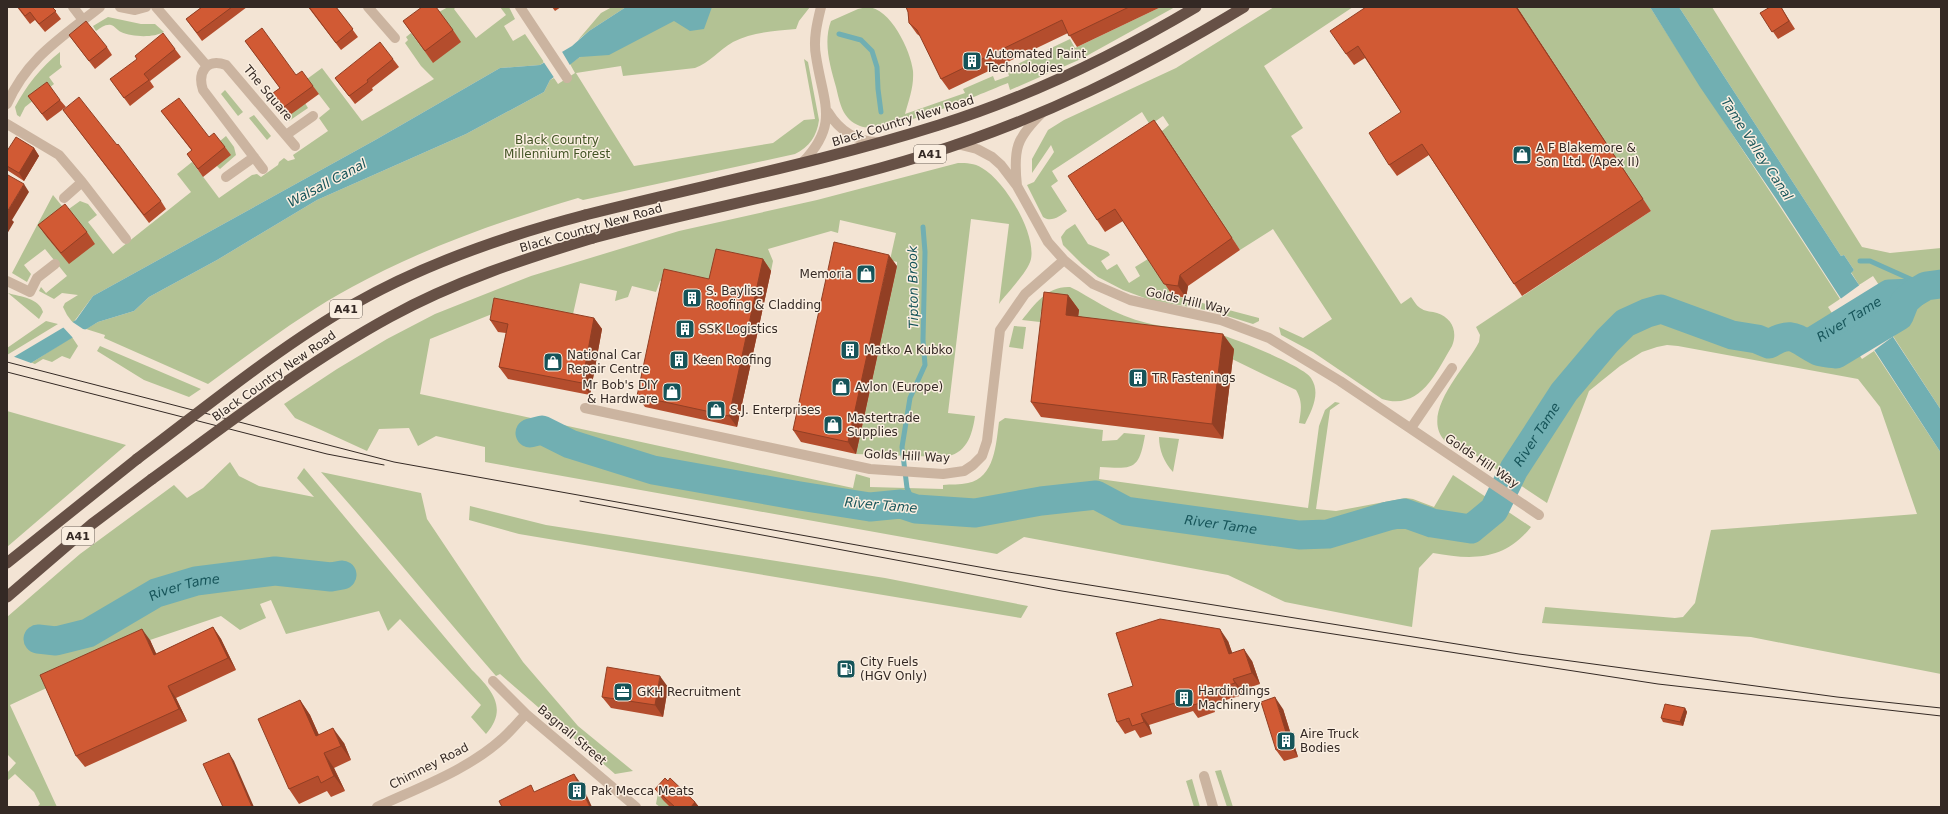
<svg xmlns="http://www.w3.org/2000/svg" width="1948" height="814" font-family="'DejaVu Sans',sans-serif">
	<rect width="100%" height="100%" fill="#f3e4d4"/>
	<!-- green -->
	<path fill="#b3c294" d="M448,7H456L454,9L476,38L506,15L500,7H509L515,19L504,26L513,41L525,34L544,62L540,65L500,68L377,139L93,296L73,323L67,315L63,307L65,303L78,295L62,293L54,299L39,291L41,287L46,293L67,276L45,249L24,265L31,274L27,282L12,273L53,195L66,211L80,201L88,204L97,215L88,222L113,254L191,192L177,174L192,162L219,198L252,175L257,174L261,177L278,165L279,162L284,158L288,161L295,159L293,155L328,131L319,118L330,109L307,79L322,68L362,121L434,79L421,66L405,43L408,40L406,37L411,33L433,62L439,12Z
		M612,7H626L589,31L578,40L601,13Z
		M676,7H810L799,21L796,29C775,31 752,32 733,42C719,50 709,63 695,68L623,76L621,66L576,73L634,166L773,143L804,120L815,119L804,59L808,62L819,120C817,136 809,147 795,154L583,200L578,198C501,221 423,248 352,287C302,314 255,350 208,384L104,338L105,335L86,329L98,322L134,311L149,297L217,260L317,200L466,134L544,92L550,80L554,78L558,84L575,73L570,64L580,57Z
		M867,7C890,7 911,51 913,71C914,87 909,99 905,114L965,93L963,89L993,76L995,81L1009,76L1007,69L1070,39L1075,48L1161,7H1175L1081,59L1010,90L1008,83C980,94 885,136 860,126C842,119 840,103 836,87C830,66 823,42 831,21L858,9Z
		M1274,7H1353L1264,66L1303,128L1291,136L1401,304L1411,297C1414,301 1417,307 1422,309C1426,312 1432,311 1437,313C1452,318 1458,331 1452,346C1436,373 1420,411 1382,399L1313,352L1281,335L1279,327L1303,338L1332,319L1273,229L1240,250L1162,131L1169,125L1163,116L1150,125L1142,112L1052,171L1058,181L1051,186L1067,211C1060,216 1051,223 1043,217L1027,185L1034,182L1054,152L1051,145L1032,173V159L1048,130L1064,120L1176,68Z
		M1517,7H1650C1712,105 1777,201 1840,299L1828,307L1862,359L1874,351L1941,453V674L1751,637L1542,623L1545,607L1675,618L1683,617L1695,603L1711,530L1917,514L1880,407L1858,379L1678,346L1667,345L1657,347L1642,352L1620,366L1589,391L1547,503L1469,451L1466,455C1460,451 1450,447 1445,441C1419,413 1466,368 1479,342L1480,335L1476,327L1651,211Z
		M1679,7H1712L1862,247L1890,253L1941,248V410L1893,336L1906,326L1873,276L1859,285L1851,272L1854,270L1844,255L1841,256Z
		M108,17L141,24H155L164,32C153,38 132,37 121,32C117,30 115,26 111,25C105,24 101,28 96,31L93,26Z
		M60,52V64L62,67L49,77L54,84L25,107L20,117L17,115L15,107C26,86 41,67 60,52Z
		M225,90L243,112L238,116L221,94Z
		M279,101L305,103L308,108L289,121L284,117L274,105Z
		M254,115L271,136L267,140L249,118Z
		M226,136L234,147L236,155L220,169L217,166L220,141Z
		M958,163C967,163 974,163 982,168C1005,181 1036,233 1031,259C1028,272 1007,293 999,304L1009,224L971,219L948,413L975,416C972,437 966,454 944,457L856,454L897,266V262L890,260L896,233L840,220L838,233L831,231L768,249L773,261L771,271L717,290L673,281H660L656,292L632,286L628,297L615,301L617,291L580,283L571,323L502,310L430,339L420,394L853,488L856,474L870,478V487L943,489V485C951,484 960,485 968,483C995,478 996,443 999,422L1005,418L1103,430L1102,441L1117,440L1124,433L1145,435C1139,470 1134,469 1100,467L1099,479L1308,508L1319,426L1325,410L1335,402L1340,403L1330,410L1316,509L1336,511L1406,498L1413,499L1434,507L1453,475L1531,527C1504,561 1472,560 1433,553L1419,568L1412,627L1285,602L1228,575L1024,537L997,554L485,462V447L436,436L418,446L409,428L379,429L367,451L295,418L284,404L337,369L387,339L435,314L531,276L679,231L817,200Z
		M1075,224L1088,244L1108,252L1110,255L1101,261L1107,270L1117,264L1129,283L1140,276L1135,267L1148,259L1172,295L1259,318V321L1253,324L1211,311L1150,300L1123,290L1098,277L1082,264L1063,245L1061,237L1066,230Z
		M1070,287C1081,292 1091,299 1102,305C1116,313 1131,319 1147,323C1167,328 1189,328 1210,332C1226,334 1304,366 1311,378C1321,393 1312,410 1305,424L1299,423C1301,410 1303,402 1296,390L1232,359L1077,330L1079,310L1054,313L1041,311L1040,322L1022,320C1035,304 1047,286 1070,287Z
		M8,293C21,297 39,298 43,312L39,319Z
		M46,321L58,324L7,355V348Z
		M1014,326L1026,327L1023,349L1009,347Z
		M72,337L78,346L70,359L62,356L52,362L43,359L35,364L31,363Z
		M100,346L201,389L189,397L144,380L97,351Z
		M7,411L126,445L7,547Z
		M1159,437L1179,439L1173,472C1164,462 1159,450 1159,437Z
		M230,462L239,476L259,486L314,497L297,478L304,468L472,670C491,689 509,708 486,734L471,717L481,705L400,619L388,631L379,611L286,634L271,600L260,604L266,618L240,630L221,616L150,640L10,705L57,807H37L40,804L34,792L15,774L7,781V773L16,763L7,754V617L80,554L174,485L187,498L203,488Z
		M321,472L421,493L427,519L523,662L578,726L633,771L615,774L500,674L496,676C437,609 381,539 321,472Z
		M470,506L546,525L885,578L1028,606L1021,618L519,534L469,520Z
		M1221,770L1233,807H1227L1215,771Z
		M1192,779L1200,807H1194L1186,781Z
		M658,793L670,807H660L656,804Z"/>
	<!-- water -->
	<path fill="#71afb2" d="M626,7H712L704,29L690,31L674,21L609,55L580,57L550,80L544,92L466,134L317,200L217,260L149,297L134,311L98,322L31,363L7,361L76,320L93,296L377,139L500,68L540,65L572,46L589,31Z
		M1650,7H1679L1841,256L1844,255L1854,270L1851,273L1859,285L1941,410V453L1777,200L1700,87Z"/>
	<!-- pier -->
	<path fill="#f3e4d4" d="M561,50L571,67L555,79L543,61Z
		M1861,284L1895,335L1872,352L1839,300Z
		M71,321L83,329L88,330L74,339L62,326Z
		M12,356L31,363H34L7,378V359Z"/>
	<g fill="none" stroke-linecap="round" stroke-linejoin="round">
		<!-- stream -->
		<path stroke="#71afb2" stroke-width="5" d="M839,34L861,40L872,51L877,67L878,89L881,112
			M1860,261H1870L1926,286
			M916,509L907,488L902,447L910,398L925,365L923,340L925,252L923,227"/>
		<!-- river -->
		<g stroke="#71afb2" stroke-width="29">
			<path id="s1" d="M1808,344L1889,294L1914,293"/>
			<path id="s2" d="M530,433L542,430L570,444L653,470L800,496L870,507L901,504L916,509L975,513L1041,501L1096,495L1126,511L1299,535L1328,534L1388,516L1404,513L1432,523L1471,529L1494,510L1514,469L1564,392L1607,341L1625,323L1647,313L1661,309L1732,335L1757,339L1769,344C1794,329 1796,340 1818,351C1823,353 1830,353 1836,354L1899,316L1905,301L1914,293L1926,286L1941,284"/>
			<path id="s3" d="M38,639L56,641L88,633L156,593L196,581L275,571L331,577L342,575"/>
		</g>
		<!-- minor -->
		<path stroke="#cbb4a0" stroke-width="10" d="M73,7L83,20
			M120,7L135,10L146,7
			M156,7L207,66
			M368,7L395,38
			M520,7L567,78
			M7,104C28,57 61,38 100,7
			M828,112C839,130 855,141 877,142
			M7,124L59,155L82,182L126,239
			M286,135L313,116
			M957,144L977,149L992,157L1001,165L1017,186L1048,242L1064,260L1093,284L1130,300L1221,320L1269,338L1340,381L1539,515
			M803,162C840,123 823,103 816,56C813,40 817,23 821,7
			M263,169L203,90C197,72 207,58 226,65L295,146
			M226,177L254,157
			M1017,186C1013,149 1016,138 1043,112
			M64,198L82,182
			M7,281L30,292L37,278L55,264
			M585,408L870,469L943,474L964,471L973,465L982,456L987,441L1000,330L1025,294L1064,260
			M1411,428L1452,368
			M493,681L526,714L636,807
			M1204,776L1213,807
			M377,807C420,787 468,770 503,738C511,731 518,722 526,714"/>
		<!-- trunk -->
		<path stroke="#675146" stroke-width="11" d="M585,215C703,185 822,162 939,125C1029,97 1115,55 1196,7
			M593,238C703,208 816,189 925,155C1041,119 1140,70 1244,7
			M7,563L137,459
			M7,597L92,524L152,479"/>
		<!-- tram -->
		<path stroke="#342924" stroke-width="1" d="M7,362L394,462L996,570L1519,654L1837,697L1941,708
			M7,372L327,454L384,465
			M580,501L1062,591L1223,617L1658,684L1941,716"/>
		<!-- trunk-bridge -->
		<path stroke="#675146" stroke-width="11" d="M137,459C206,407 279,347 354,304C426,263 505,236 585,215
			M152,479C229,423 306,363 390,317C453,282 524,259 593,238"/>
	</g>
	<!-- wall -->
	<path fill="#b44d2d" d="M17,7H52L61,19L45,32L35,20L30,24Z
		M202,7H247L202,41L186,19Z
		M308,7H336L358,37L341,50Z
		M552,7H561L555,11Z
		M906,7H1161L1077,47L1068,33L949,90L941,79L921,37L917,34L909,23L908,12Z
		M1366,7H1517L1651,211L1522,296L1429,155L1397,176L1389,165L1401,112L1365,58L1354,65L1346,54Z
		M1781,7L1795,29L1778,39L1760,13Z
		M403,21L453,30L461,42L433,63Z
		M69,35L107,47L112,55L95,69Z
		M245,41L313,86L319,94L290,115L273,93L280,88Z
		M175,49L181,57L150,81L154,87L130,106L110,79Z
		M393,59L399,67L372,88L373,90L355,104L335,78Z
		M28,96L60,100L66,107L47,121Z
		M63,110L161,201L166,209L149,223Z
		M161,111L209,137L225,147L231,155L203,177L187,154L192,151Z
		M1162,131L1240,250L1188,286L1186,298L1172,295L1123,221L1105,232L1097,220Z
		M34,148L39,156L24,181L7,170V151Z
		M38,225L87,232L95,244L69,264L46,236Z
		M763,259L771,271L737,427L645,407L637,396L709,279Z
		M897,266L856,454L801,442L793,430Z
		M1068,295L1079,310L1078,316L1234,349L1223,439L1041,417L1031,402Z
		M594,318L602,329L590,395L508,379L499,367L506,333L498,332L490,320Z
		M213,627L221,639L236,670L176,698L187,721L85,767L76,756L150,640L156,654Z
		M1228,641L1232,653L1252,661L1260,684L1242,690L1243,695L1212,704L1215,712L1198,718L1193,711L1149,725L1152,734L1140,738L1135,730L1125,734L1117,722Z
		M668,687L663,717L611,708L602,697Z
		M300,700L310,715L319,735L344,743L351,760L334,768L345,791L331,797L327,791L299,804L289,789Z
		M1685,708L1687,712L1683,726L1663,722L1661,718Z
		M1283,709L1298,757L1284,761L1276,750Z
		M655,789L695,802L699,807H670L663,800Z"/>
	<!-- shaded-wall -->
	<path fill="#923f24" d="M1516,7H1517L1651,211L1643,199Z
		M1154,120L1162,131L1240,250L1232,238Z
		M34,148L39,156L24,181L19,173Z
		M24,184L29,192L12,220L14,222L7,234V212Z
		M889,255L897,266L856,454L848,442Z
		M763,259L771,271L737,427L729,416Z
		M1180,275L1188,286L1186,298L1178,286Z
		M1068,295L1079,310L1077,330L1066,315Z
		M594,318L602,329L590,395L582,383Z
		M1223,334L1234,349L1223,439L1212,424Z
		M213,627L221,639L236,670L228,658Z
		M142,629L150,640L162,666L154,655Z
		M1220,629L1228,641L1237,666L1229,654Z
		M1244,649L1252,661L1260,684L1252,673Z
		M660,676L668,687L663,717L655,705Z
		M1233,679L1242,690L1243,695L1235,683Z
		M168,686L176,698L187,721L179,709Z
		M1204,693L1212,704L1215,712L1207,701Z
		M1275,697L1283,709L1298,757L1290,745Z
		M300,700L310,715L326,751L316,736Z
		M1685,708L1687,712L1683,726L1680,722Z
		M1141,714L1149,725L1152,734L1144,722Z
		M333,728L344,743L351,760L341,746Z
		M229,753L234,761L254,807H252Z
		M324,753L334,768L345,791L334,776Z
		M574,774L582,785L592,807H590Z
		M695,802L699,807H691Z"/>
	<!-- building -->
	<path fill="#d15a34" stroke="#923f24" d="M18,7H52L56,11L39,24L30,12L25,16Z
		M202,7H232L197,33L186,19Z
		M309,7H336L353,29L336,43Z
		M422,7H436L453,30L425,51L403,21Z
		M906,7H1129L1069,36L1062,20L941,79L917,30L909,23L908,12Z
		M1366,7H1516L1643,199L1514,284L1422,144L1389,165L1369,133L1401,112L1358,46L1346,54L1330,31Z
		M1770,7H1781L1789,21L1772,32L1760,13Z
		M86,21L107,47L89,61L69,35Z
		M262,28L296,75L302,71L313,86L284,107L273,93L280,88L245,41Z
		M163,33L175,49L144,74L149,80L124,98L110,79L137,59L135,56Z
		M380,42L393,59L367,80L368,82L349,96L335,78Z
		M47,82L60,100L42,114L28,96Z
		M79,97L117,145L118,144L161,201L144,215L63,110Z
		M179,98L209,137L214,133L225,147L198,169L187,154L192,150L161,111Z
		M1154,120L1232,238L1180,275L1178,286L1164,284L1115,209L1097,220L1068,176Z
		M16,137L34,148L19,173L7,166V151Z
		M8,175L24,184L7,212V176Z
		M65,204L87,232L61,253L38,225Z
		M834,242L889,255L848,442L793,430Z
		M716,249L763,259L729,416L637,396L664,269L709,279Z
		M1044,292L1068,295L1066,315L1223,334L1212,424L1031,402Z
		M494,298L594,318L582,383L499,367L508,324L490,320Z
		M1160,619L1220,629L1229,654L1244,649L1252,673L1233,679L1235,683L1204,693L1207,701L1190,706L1187,699L1141,714L1144,722L1132,726L1129,718L1117,722L1108,694L1133,686L1116,633Z
		M213,627L228,658L168,686L179,709L76,756L40,675L142,629L154,655Z
		M607,667L660,676L655,705L602,697Z
		M1275,697L1290,745L1276,750L1261,702Z
		M300,700L316,736L333,728L341,746L324,753L334,776L321,783L318,776L289,789L258,719Z
		M1665,704L1685,708L1680,722L1661,718Z
		M229,753L252,807H223L203,764Z
		M574,774L590,807H502L499,801L531,785L534,792Z
		M665,778L668,781L670,778L695,802L691,807H675L655,789Z"/>
	<!-- icons -->
	<defs>
		<symbol id="building-square" viewBox="-11 -11 22 22"><rect x="-9" y="-9" width="18" height="18" rx="4" fill="#165459" stroke="#faeee0"/><path d="M-4-6H4V6H1V3H-1V6H-4ZM-2.5-4.3h1.7v1.8h-1.7ZM.8-4.3h1.7v1.8H.8ZM-2.5-1h1.7V.8h-1.7ZM.8-1h1.7V.8H.8Z" fill="#fff"/></symbol>
		<symbol id="shop-square" viewBox="-11 -11 22 22"><rect x="-9" y="-9" width="18" height="18" rx="4" fill="#165459" stroke="#faeee0"/><path d="M-5-2.5h2.3a2.7 3.5 0 0 1 5.4 0H5L5.5 6h-11ZM-1.5-2.5h3a1.5 2.3 0 0 0-3 0Z" fill="#fff"/></symbol>
		<symbol id="fuel-square" viewBox="-11 -11 22 22"><rect x="-9" y="-9" width="18" height="18" rx="4" fill="#165459" stroke="#faeee0"/><path d="M-5.5-6h7V0h2V4h1.3V-2.5L3-4.5l.8-.8L6-3V5H2.5V1h-1V6h-7ZM-4.2-4.7v3.2H.2V-4.7Z" fill="#fff"/></symbol>
		<symbol id="office-square" viewBox="-11 -11 22 22"><rect x="-9" y="-9" width="18" height="18" rx="4" fill="#165459" stroke="#faeee0"/><path d="M-6-3h4V-5.5h4V-3h4V5H-6ZM-1-4.5V-3h2v-1.5ZM-6 0V1H6V0Z" fill="#fff"/></symbol>
	</defs>
	<g fill-rule="evenodd">
		<use href="#building-square" x="961" y="50" width="22" height="22"/>
		<use href="#shop-square" x="1511" y="144" width="22" height="22"/>
		<use href="#shop-square" x="855" y="263" width="22" height="22"/>
		<use href="#building-square" x="681" y="287" width="22" height="22"/>
		<use href="#building-square" x="674" y="318" width="22" height="22"/>
		<use href="#building-square" x="839" y="339" width="22" height="22"/>
		<use href="#building-square" x="668" y="349" width="22" height="22"/>
		<use href="#shop-square" x="542" y="351" width="22" height="22"/>
		<use href="#building-square" x="1127" y="367" width="22" height="22"/>
		<use href="#shop-square" x="830" y="376" width="22" height="22"/>
		<use href="#shop-square" x="661" y="381" width="22" height="22"/>
		<use href="#shop-square" x="705" y="399" width="22" height="22"/>
		<use href="#shop-square" x="822" y="414" width="22" height="22"/>
		<use href="#fuel-square" x="835" y="658" width="22" height="22"/>
		<use href="#office-square" x="612" y="681" width="22" height="22"/>
		<use href="#building-square" x="1173" y="687" width="22" height="22"/>
		<use href="#building-square" x="1275" y="730" width="22" height="22"/>
		<use href="#building-square" x="566" y="780" width="22" height="22"/>
	</g>
	<g text-anchor="middle" dominant-baseline="central" stroke-width="3" stroke-linejoin="round" paint-order="stroke">
		<!-- shield labels -->
		<g fill="#faeee0" stroke="#6f645c" stroke-width="1">
			<rect x="914" y="145" width="32" height="18" rx="3"/>
			<rect x="330" y="300" width="32" height="18" rx="3"/>
			<rect x="62" y="527" width="32" height="18" rx="3"/>
		</g>
		<g font-size="11" font-weight="bold" fill="#342924">
			<text x="930" y="154">A41</text>
			<text x="346" y="309">A41</text>
			<text x="78" y="536">A41</text>
		</g>
		<!-- poi labels -->
		<g font-size="12" fill="#342924" stroke="#faeee0" text-anchor="start">
			<text x="986" y="54">Automated Paint<tspan x="986" dy="14">Technologies</tspan></text>
			<text x="1536" y="148">A F Blakemore &amp;<tspan x="1536" dy="14">Son Ltd. (Apex II)</tspan></text>
			<text x="852" y="274" text-anchor="end">Memoria</text>
			<text x="706" y="291">S. Bayliss<tspan x="706" dy="14">Roofing &amp; Cladding</tspan></text>
			<text x="699" y="329">SSK Logistics</text>
			<text x="864" y="350">Matko A Kubko</text>
			<text x="567" y="355">National Car<tspan x="567" dy="14">Repair Centre</tspan></text>
			<text x="693" y="360">Keen Roofing</text>
			<text x="1152" y="378">TR Fastenings</text>
			<text x="658" y="385" text-anchor="end">Mr Bob's DIY<tspan x="658" dy="14">&amp; Hardware</tspan></text>
			<text x="855" y="387">Avlon (Europe)</text>
			<text x="730" y="410">S.J. Enterprises</text>
			<text x="847" y="418">Mastertrade<tspan x="847" dy="14">Supplies</tspan></text>
			<text x="860" y="662">City Fuels<tspan x="860" dy="14">(HGV Only)</tspan></text>
			<text x="1198" y="691">Hardindings<tspan x="1198" dy="14">Machinery</tspan></text>
			<text x="637" y="692">GKH Recruitment</text>
			<text x="1300" y="734">Aire Truck<tspan x="1300" dy="14">Bodies</tspan></text>
			<text x="591" y="791">Pak Mecca Meats</text>
		</g>
		<!-- street labels -->
		<g font-size="12" fill="#342924" stroke="#faeee0">
			<text transform="translate(268 93) rotate(50)">The Square</text>
			<text transform="translate(903 121) rotate(-17)">Black Country New Road</text>
			<text transform="translate(591 228) rotate(-16)">Black Country New Road</text>
			<text transform="translate(1188 301) rotate(13)">Golds Hill Way</text>
			<text transform="translate(274 376) rotate(-35)">Black Country New Road</text>
			<text transform="translate(907 456) rotate(3)">Golds Hill Way</text>
			<text transform="translate(1482 461) rotate(34)">Golds Hill Way</text>
			<text transform="translate(572 735) rotate(40)">Bagnall Street</text>
			<text transform="translate(429 766) rotate(-27)">Chimney Road</text>
		</g>
		<!-- park labels -->
		<g font-size="12" fill="#435425" stroke="#faeee0">
			<text x="557" y="140">Black Country<tspan x="557" dy="14">Millennium Forest</tspan></text>
		</g>
		<!-- water labels -->
		<g font-size="13" font-style="italic" fill="#165459" stroke="#faeee0">
			<text transform="translate(1757 149) rotate(57)">Tame Valley Canal</text>
			<text transform="translate(327 183) rotate(-28)">Walsall Canal</text>
			<text transform="translate(913 287) rotate(-91)">Tipton Brook</text>
			<text stroke="none"><textPath href="#s1" startOffset="48">River Tame</textPath></text>
			<text stroke="none"><textPath href="#s2" startOffset="1082">River Tame</textPath></text>
			<text transform="translate(881 505) rotate(5)">River Tame</text>
			<text stroke="none"><textPath href="#s2" startOffset="709">River Tame</textPath></text>
			<text stroke="none"><textPath href="#s3" startOffset="159">River Tame</textPath></text>
		</g>
	</g>
	<!-- border -->
	<rect width="1948" height="814" fill="none" stroke="#342924" stroke-width="16"/>
</svg>
